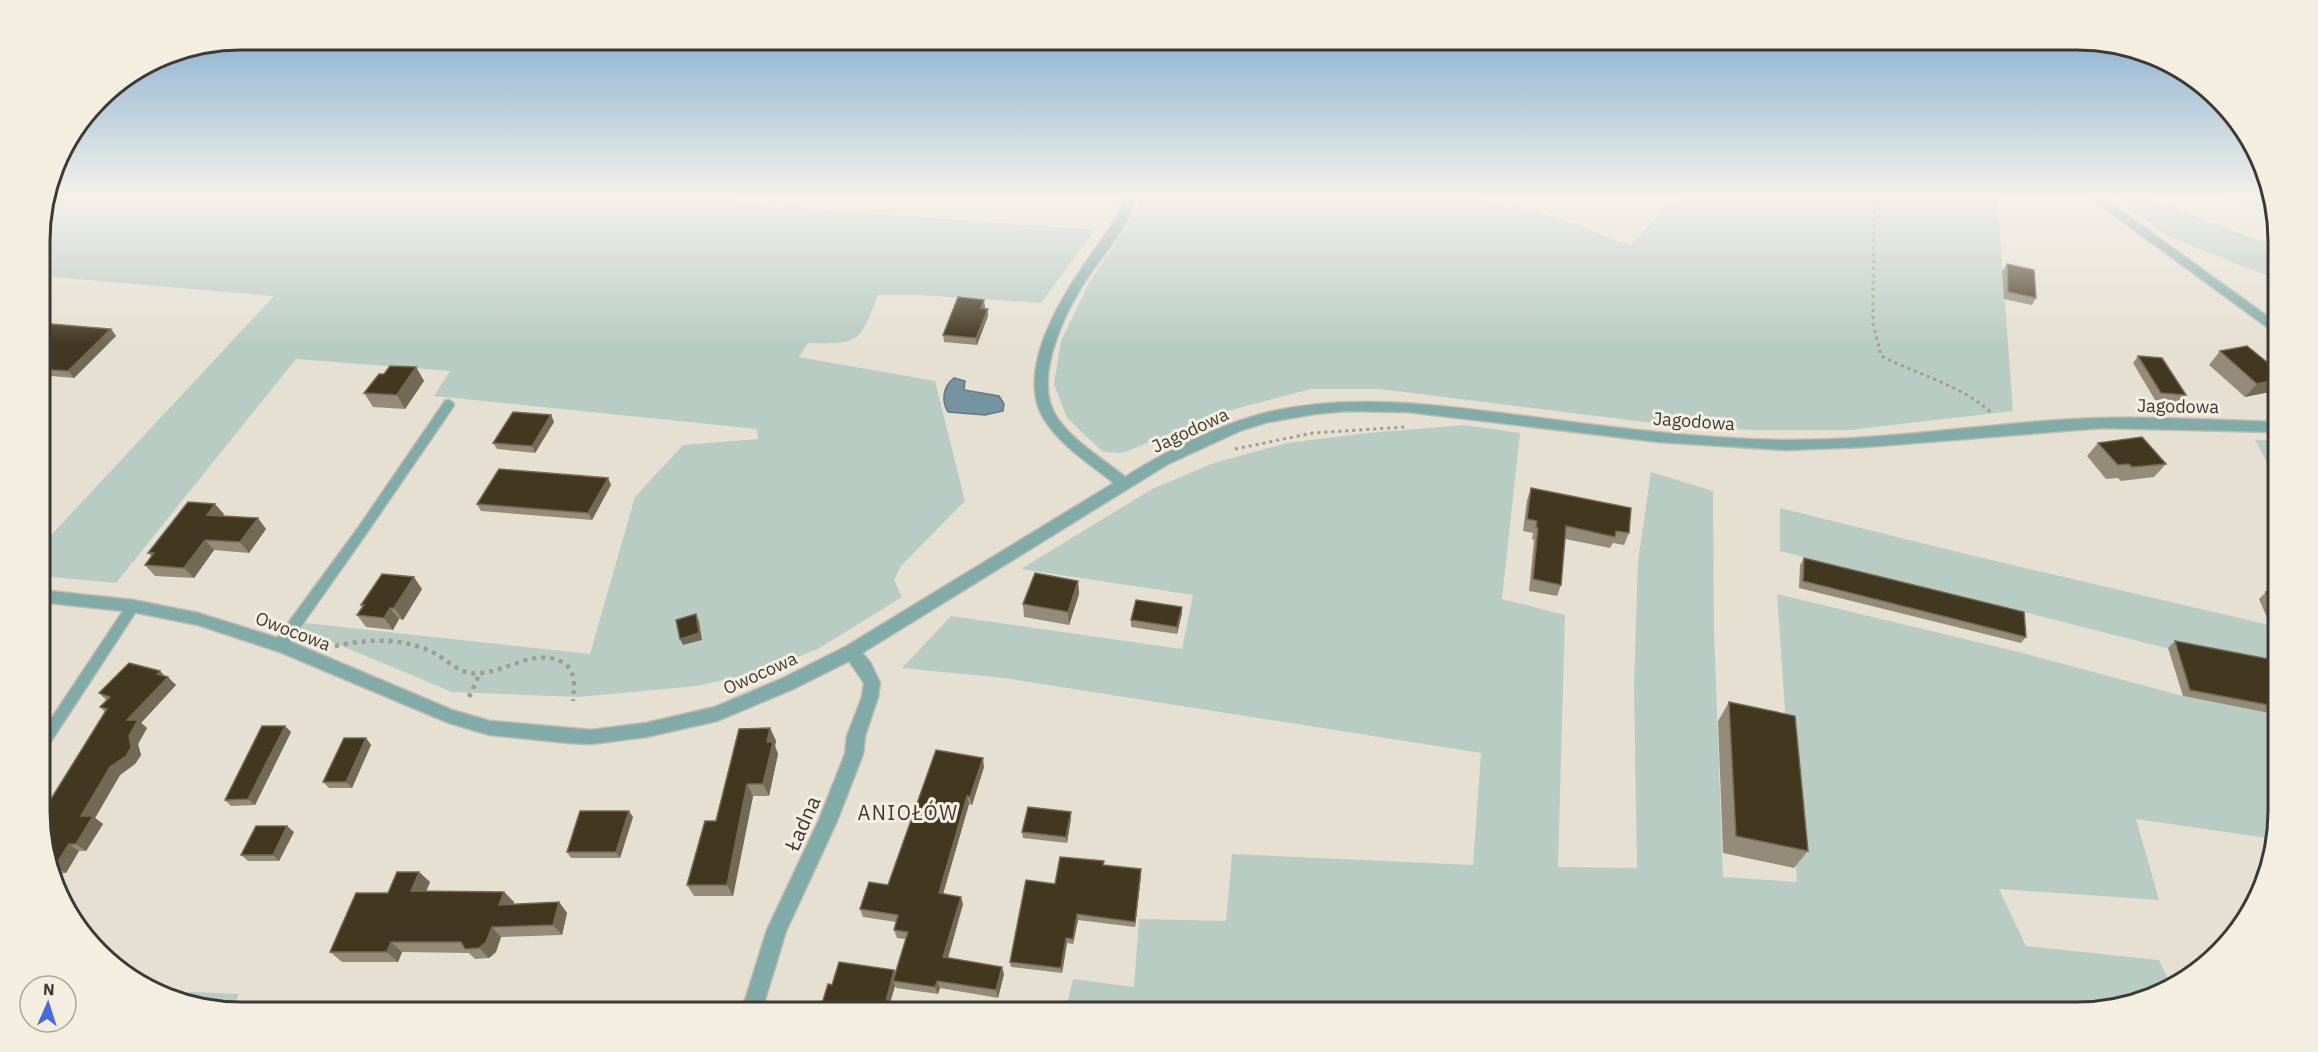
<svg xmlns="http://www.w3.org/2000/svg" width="2318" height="1052" font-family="'IBM Plex Sans',sans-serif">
	<rect width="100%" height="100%" fill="#e6e0d3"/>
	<!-- green -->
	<path fill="#b9ccc3" d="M48,197H736L733,203L1095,230L1041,303L918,295H878C859,343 861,344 808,343L799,357L935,381L965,501L901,566L894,580L902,597L818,649L759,672L697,686L579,697L452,692L301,629L305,623L590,654L635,497L683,445L758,439L757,429L434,396L450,371L296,359L116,583L40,576V547L274,296L40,276L39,227Z
		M1142,197H1467L1539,213L1573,223L1630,246L1665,208L1684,197H1997L2013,411L1850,430H1755L1685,427L1380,389H1311L1220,413L1123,453L1103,452L1067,418L1054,384L1061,341L1090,281L1130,222Z
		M2116,197H2143L2277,247L2278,280L2167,236Z
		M2220,197H2270L2277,217Z
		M1465,425L1520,433L1502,599L1565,615L1558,867L1637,868L1634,683L1638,561L1651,472L1713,491L1714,629L1723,877L1797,882L1777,594L2019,652L2183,696L2279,715V812L2274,839L2136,819L2159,900L1999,889L2026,946L2159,960L2171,985L2091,1013H1065L1073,979L1134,987L1139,919L1226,921L1232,854L1473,865L1481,753L1004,678L902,668L951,616L1182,649L1193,595L1021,569L1152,489L1214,463L1287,443L1367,433Z
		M2255,440L2278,441V483Z
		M1780,508L1970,555L2278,627L2279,669L2162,647L1780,551Z
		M194,992L239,994L231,1011L163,998L158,994Z"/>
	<!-- water -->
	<path fill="#7494a1" stroke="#647981" stroke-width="1.5" d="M954,378L965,381L964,390L999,396L1004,404L1003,411L985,415L948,412C941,401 943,386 954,378Z"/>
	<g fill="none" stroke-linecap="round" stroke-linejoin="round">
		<defs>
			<path id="service" d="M449,400L454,404L453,407L366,534L285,649L280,650L275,649L274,645L275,641L358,528L445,401Z
				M133,601L137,602L139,606L137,610L46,749L41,751V734L129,602Z"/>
			<path id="minor" d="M1124,197H1136C1129,225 1109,248 1092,271C1068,305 1031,376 1056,416C1072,441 1102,458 1125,477C1170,449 1217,425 1269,412C1356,392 1445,406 1532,417C1616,428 1700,439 1784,440C1877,441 1968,426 2060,420C2133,415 2205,420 2278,422V432L2102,428L1865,447L1786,450L1659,442L1408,412L1346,411L1315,414L1268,422L1242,430L1168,464L862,653L870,662L880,683L878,697L865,736L863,754L837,821L786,931L761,1013H741L767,930L819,820L845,754L847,736L862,697L864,683L849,661L793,689L717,721L646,737L591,744L568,743L490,735L449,723L280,652L198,625L133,612L40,602V590L133,600L198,613L291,642L452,710L490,721L591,730L646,723L715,707L781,679L845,647L1114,483C1090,464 1060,445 1044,419C1017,375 1055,308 1080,271C1096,246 1115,226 1124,197Z
				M2089,197H2102L2278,324V335Z"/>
		</defs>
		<!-- service casing -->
		<use href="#service" stroke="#c1bbb0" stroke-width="3"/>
		<!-- minor casing -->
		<use href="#minor" stroke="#c1bbb0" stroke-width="3"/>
		<!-- path-far1 -->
		<path stroke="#a19c92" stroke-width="3" stroke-dasharray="3 4" stroke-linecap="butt" d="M1874,197L1873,323L1881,356C1919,375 1961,385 1993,414
			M1235,449L1313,433L1405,427"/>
		<!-- path -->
		<path stroke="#a19c92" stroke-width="4.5" stroke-dasharray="4 5" stroke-linecap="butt" d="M335,646C368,639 403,637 434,653C445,659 457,671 470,673C500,677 530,648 560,661C577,669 574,685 573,701
			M469,697L480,673"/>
		<!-- service -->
		<use href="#service" fill="#81aba9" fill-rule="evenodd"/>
		<!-- minor -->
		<use href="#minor" fill="#81aba9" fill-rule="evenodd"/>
	</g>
	<!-- wall -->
	<path fill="#948c79" d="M2007,264L2036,298L2032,305L2004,299L2002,271Z
		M985,307L984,309L988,316L977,345L944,342L943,335Z
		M40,323L111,329L116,336L74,378L40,375Z
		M2220,351L2278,371V387L2274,391L2245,397L2209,365Z
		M2138,356L2186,395L2180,402L2155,400L2133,363Z
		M416,367L424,381L405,409L373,407L364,393Z
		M551,415L554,422L535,453L497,449L493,443Z
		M2098,443L2166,464L2154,477L2121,481L2118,478L2106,479L2087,456Z
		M608,478L611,485L592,520L481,511L477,504Z
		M1531,488L1629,533L1624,545L1613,543L1610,548L1565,539L1561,585L1557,596L1529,591L1534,540L1532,539L1533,533L1523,531L1527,500Z
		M224,514L223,516L266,529L249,553L214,550L194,578L155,576L145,565L152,557L148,553Z
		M1804,558L2026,637L2021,643L1799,588L1800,565Z
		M1078,581L1079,594L1069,625L1024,617L1023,604Z
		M422,589L403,620L399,619L393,630L366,627L357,615L362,607L361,605Z
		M2266,592L2278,594V622L2268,620L2259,599Z
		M1182,613L1177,634L1131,627V620Z
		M2175,641L2279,661V715L2183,696L2168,648Z
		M164,676L176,685L141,723L147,728L138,744L141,755L135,764L120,775L95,818L103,824L86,851H79L66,873L55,874L41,838L105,712L100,707L107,701L99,693Z
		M1729,702L1808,851L1794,868L1723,853L1718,721Z
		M285,726L291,732L255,805L231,806L225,800Z
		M770,728L776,741L775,746L778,754L769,796H753L733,896H694L687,885L716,821Z
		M366,738L371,745L352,788H329L323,782Z
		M984,767L972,805L969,804L943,894L963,904L948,958L1004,974L998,998L940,988L938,994L896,988L895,986L887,1013H819L832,985L894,970L896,972L906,939L897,938L894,930L896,922L863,917L860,909L888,885Z
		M1071,812V818L1067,843L1023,838L1022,832Z
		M633,817L620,858H571L567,852Z
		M294,832L279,861H248L241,855Z
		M1104,861V865L1141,875L1135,927L1078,920L1073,944L1067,943L1062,973L1011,967L1010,962L1055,884Z
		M419,872L430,882L426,891L504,892L514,902L513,905L559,902L567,913L562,935L501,937L496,952L489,958L475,959L469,953L402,952L398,962H342L330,952L388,893Z"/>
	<!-- shaded-wall -->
	<path fill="#736a55" d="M984,300L985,307L982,315L981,308Z
		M988,309V316L977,345L976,338Z
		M111,329L116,336L74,378L68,371Z
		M416,367L424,381L405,409L397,395Z
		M2278,379V387L2274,391L2245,397L2257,384Z
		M551,415L554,422L535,453L532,446Z
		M608,478L611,485L592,520L588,513Z
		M215,504L224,514L216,525L207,515Z
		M258,518L266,529L249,553L240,542Z
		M205,540L214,550L194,578L184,568Z
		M414,577L422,589L403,620L394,608Z
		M1078,581L1079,594L1069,625L1068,612Z
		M1182,607V613L1177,634V627Z
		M390,608L399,619L393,630L384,618Z
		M696,614L699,621L702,640L683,645L680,639Z
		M160,671L167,678L168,677L176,685L141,723L147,728L138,744L141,755L135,764L120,775L95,818L103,824L86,851L76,844L81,816L129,736L127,720L157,674Z
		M40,696L50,703L41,717Z
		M285,726L291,732L255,805L248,799Z
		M770,728L776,741L775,746L778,754L769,796L763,784L767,742Z
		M366,738L371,745L352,788L346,782Z
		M983,758L984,767L972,805L970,797Z
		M747,784L753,796L733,896L727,885Z
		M967,796L969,804L941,901L939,893Z
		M629,811L633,817L620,858L616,852Z
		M1071,812V818L1067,843L1066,837Z
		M287,826L294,832L279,861L273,855Z
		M69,844L79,851L66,873L55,866Z
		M1141,869V875L1135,927V922Z
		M419,872L430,882L422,902L411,891Z
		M504,892L514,902L509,916L499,905Z
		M961,897L963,904L946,965L943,957Z
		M559,902L567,913L562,935L553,925Z
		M1077,914L1078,920L1073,944V939Z
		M492,927L501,937L496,952L489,958L479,948Z
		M1066,938L1067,943L1062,973L1061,968Z
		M391,942L402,952L398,962L387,952Z
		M1002,967L1004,974L998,998L996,990Z
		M894,970L897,976L893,981L895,986L887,1013H883Z
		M937,981L940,988L938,994L935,987Z"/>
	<!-- building -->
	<path fill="#42371f" stroke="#736a55" stroke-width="1.5" d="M2007,264L2034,270L2036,298L2008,292Z
		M958,297L984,300L981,308L988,309L976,338L943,335Z
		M40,323L111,329L68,371L40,369Z
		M2247,346L2278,371V379L2257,384L2220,351Z
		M2138,356L2162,358L2186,395L2161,393Z
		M390,366L416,367L397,395L364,393L379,374H384Z
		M513,412L551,415L532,446L493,443Z
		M2142,437L2166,464L2132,467L2129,464L2118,465L2098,443Z
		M499,469L608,478L588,513L477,504Z
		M1531,488L1631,508L1629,533L1616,531L1615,537L1566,526L1561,585L1533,579L1538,528L1536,527L1537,521L1527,519Z
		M188,502L215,504L207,515L258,518L240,542L205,540L184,568L145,565L154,553H148Z
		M1804,558L2024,612L2026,637L1803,581Z
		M1035,573L1078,581L1068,612L1023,604Z
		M382,574L414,577L394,608H390L384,618L357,615L364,605H361Z
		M2266,592L2278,594V614H2276Z
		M1136,600L1182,607L1177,627L1131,620Z
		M696,614L699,633L680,639L676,620Z
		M2175,641L2279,661V707L2190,690Z
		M129,663L160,671L157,674L168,677L127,720H138L129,736L131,747L126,756L110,767L81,816H93L76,844H69L55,866H52L41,838V815L107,709L100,707L110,697L99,693Z
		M1729,702L1795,716L1808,851L1736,836Z
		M262,726H285L248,799L225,800Z
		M770,728L767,742H773L763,784H747L727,885H687L705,821H716L739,729Z
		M344,738H366L346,782H323Z
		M936,750L983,758L970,797L967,796L939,893L961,897L943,957L1002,967L996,990L937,981L935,987L893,981L908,932L894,930L898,915L860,909L869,882L888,885Z
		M1028,807L1071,812L1066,837L1022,832Z
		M580,811H629L616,852H567Z
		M256,826H287L273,855H241Z
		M1060,857L1104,861L1103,865L1141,869L1135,922L1077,914L1073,939L1066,938L1061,968L1010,962L1026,880L1055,884Z
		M397,872H419L411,891L504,892L499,905L559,902L553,925L492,927L486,942L479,948L465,949L461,942H391L387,952H330L356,893H388Z
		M839,962L894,970L883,1013H819L828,984L832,985Z"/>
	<!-- sky -->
	<linearGradient id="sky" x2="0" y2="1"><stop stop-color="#79a7cc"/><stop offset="0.57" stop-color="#f4f1eb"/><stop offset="1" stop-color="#f4f1eb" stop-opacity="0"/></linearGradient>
	<rect width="2318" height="344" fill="url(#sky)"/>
	<g text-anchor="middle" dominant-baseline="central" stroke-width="6" stroke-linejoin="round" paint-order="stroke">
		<!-- street labels -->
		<g font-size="18" fill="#3d3a35" stroke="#f4eee0">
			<text transform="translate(2178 406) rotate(1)">Jagodowa</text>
			<text transform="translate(1694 421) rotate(4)">Jagodowa</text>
			<text transform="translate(1190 430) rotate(-25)">Jagodowa</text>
			<text transform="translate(293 631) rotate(21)">Owocowa</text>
			<text transform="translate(760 673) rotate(-24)">Owocowa</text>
		</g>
		<!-- neighbourhood labels -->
		<g font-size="20" letter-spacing="1.5" fill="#3d3a35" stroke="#f4eee0">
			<text x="908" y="812">ANIOŁÓW</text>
		</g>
		<!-- near-street labels -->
		<g font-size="21" fill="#3d3a35" stroke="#f4eee0">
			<text transform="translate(802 823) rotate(-66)">Ładna</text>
		</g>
	</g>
	<!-- crop -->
	<path d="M0 0H2318V1052H0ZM241 50H2077A191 191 0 0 1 2268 241V811A191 191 0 0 1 2077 1002H241A191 191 0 0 1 50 811V241A191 191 0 0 1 241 50Z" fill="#f4eee0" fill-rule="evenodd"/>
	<path fill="none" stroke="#3d3a35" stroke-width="3" d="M241 50H2077A191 191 0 0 1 2268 241V811A191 191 0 0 1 2077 1002H241A191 191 0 0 1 50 811V241A191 191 0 0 1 241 50Z"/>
	<!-- north arrow -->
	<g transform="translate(48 1004) rotate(3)"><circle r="28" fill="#f4eee0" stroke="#aba69c" stroke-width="1.5"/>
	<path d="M0-4.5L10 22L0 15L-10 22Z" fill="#496add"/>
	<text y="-9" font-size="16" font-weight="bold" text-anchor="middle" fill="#3d3a35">N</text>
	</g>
</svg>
